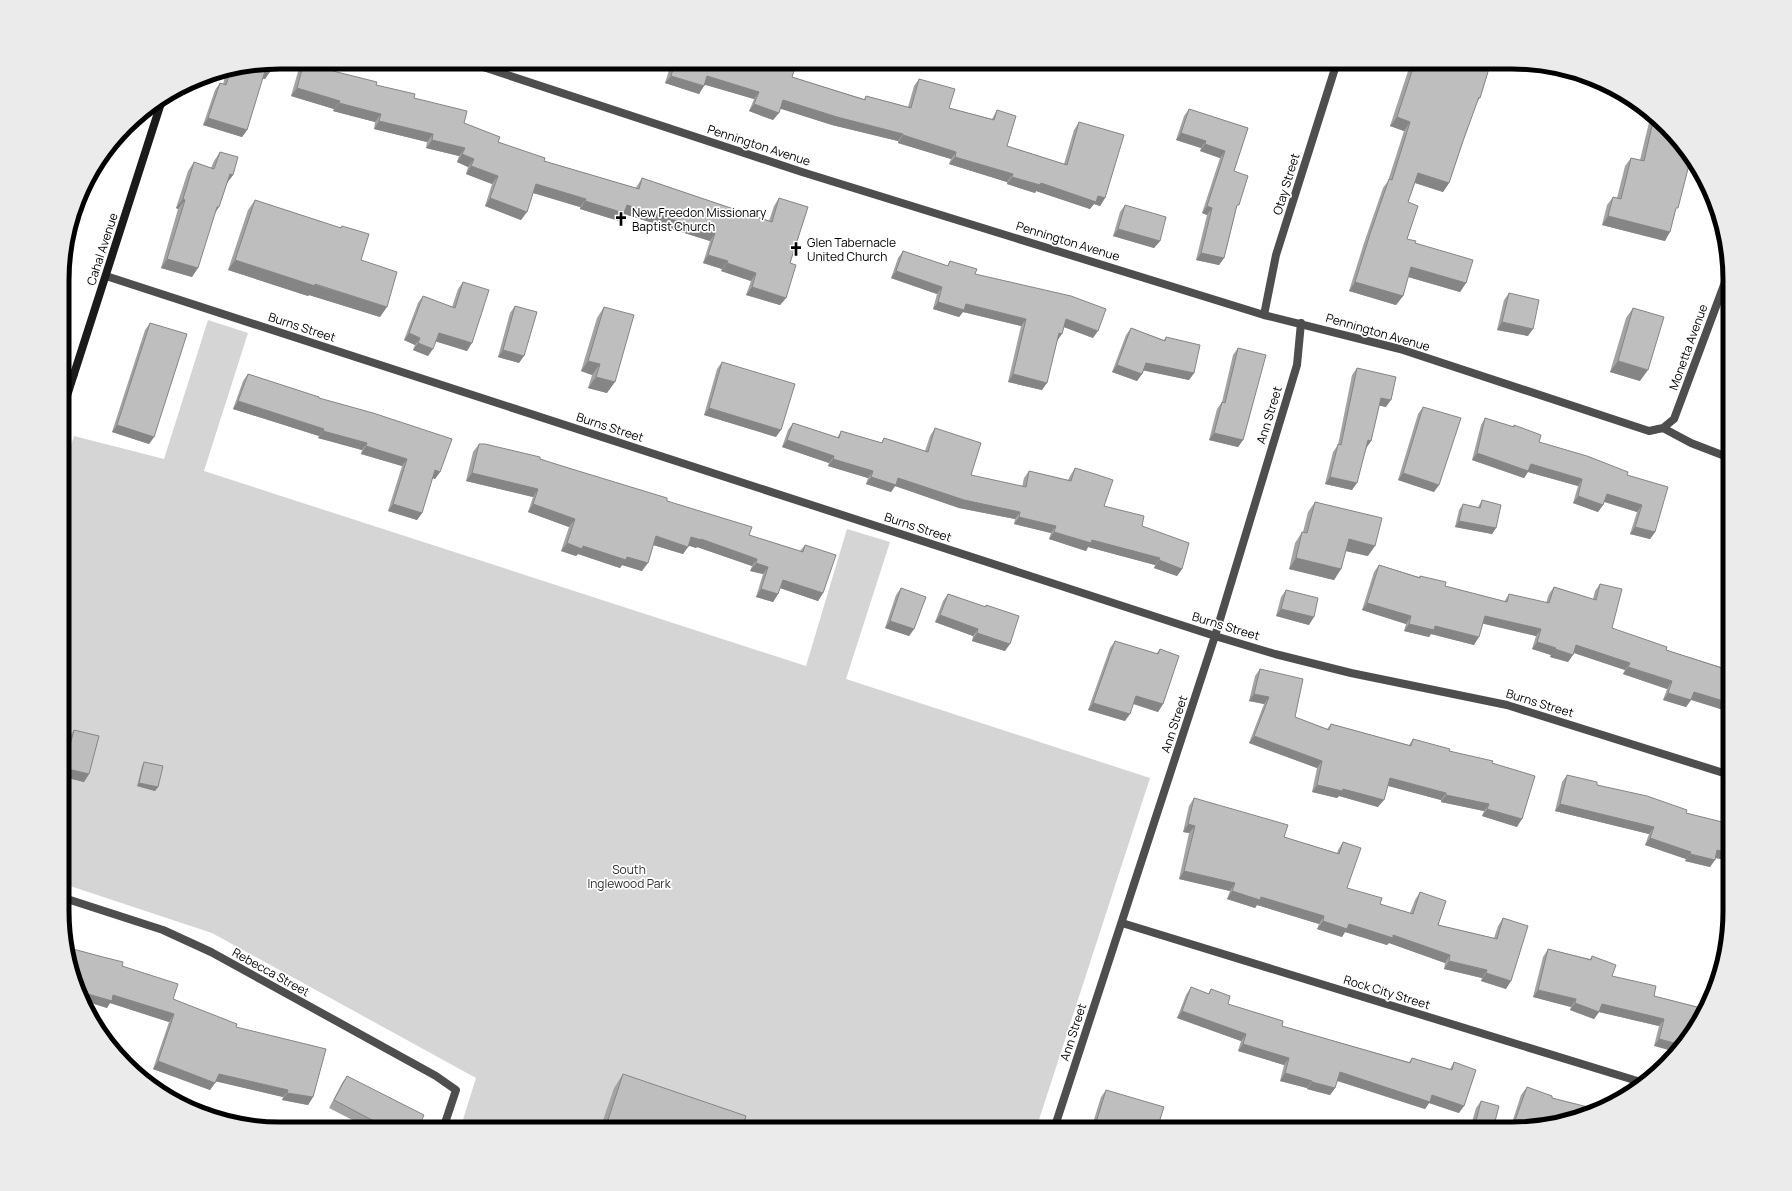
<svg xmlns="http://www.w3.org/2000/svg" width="1792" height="1191" font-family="Manrope,sans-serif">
	<rect width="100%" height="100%" fill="#fff"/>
	<!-- green -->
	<path fill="#d5d5d5" d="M208,320L248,333L204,471L806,666L847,529L890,542L846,679L1150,778L1036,1129H460L476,1078L212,933L64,884V468L74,436L164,459Z"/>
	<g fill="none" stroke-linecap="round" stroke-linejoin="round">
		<!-- lane -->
		<path stroke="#4e4e4e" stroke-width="8" d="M64,371L74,374"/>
		<!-- street -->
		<path stroke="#4e4e4e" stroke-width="8" d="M468,62L802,172L1264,315L1400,349L1649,431L1663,428L1674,419L1730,269
			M106,276L1215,636L1275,654L1351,673L1507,705L1730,775
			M1264,315L1276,255L1337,62
			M1663,428L1691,443L1730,458
			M64,898L163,930L211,952L436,1076L456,1090L443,1129
			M1122,923L1644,1083
			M1054,1129L1215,636L1297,365L1301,323"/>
		<!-- secondary -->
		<path stroke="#1b1b1b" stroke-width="8" d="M64,405L162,100"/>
	</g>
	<!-- wall -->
	<path fill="#a3a3a3" d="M303,62H312L333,71L414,98L464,123L498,142L544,161L636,188L637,186L642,178L769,221L774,206L779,198L790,263L786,298L780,305L746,295L751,281L721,271L722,269L703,263L710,241L624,214L619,221L580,209V207L533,193L521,220L485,206L492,184L466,174L468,167L457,162L459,156L426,148L427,142L374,129L375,122L333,111L334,109L291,96L299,68Z
		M652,62H754L760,64V62H797L792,77L864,99L866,96L908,107L914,86L919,79L949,108L992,119L997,110L1007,146L1064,164L1074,130L1079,122L1105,198L1100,206L1094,204L1090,209L1036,191L1035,193L1007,184V182L949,164L951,159L898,143V141L832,125L780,108L773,120L749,111L754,99L704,84L699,94L665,83L670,67Z
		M1411,62H1491L1480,98L1476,104L1463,141L1449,183L1443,192L1415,183L1408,202L1407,239L1415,243L1466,283L1460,292L1408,277L1403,296L1396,305L1349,291L1364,243L1383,188L1388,181L1404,131L1390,126Z
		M273,63L265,79H262L247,130L242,137L203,125L215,90L220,83L223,84L226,73Z
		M1189,109L1248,128L1234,171L1236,210L1224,258L1219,265L1196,260L1207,215L1202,213L1220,158L1200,151L1201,148L1176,140L1184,116Z
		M1651,114L1676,136L1675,213L1665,241L1602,225L1607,205L1613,197L1617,198L1625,166L1631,158L1640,160Z
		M220,152L233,175L227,183L214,214L192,277L161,268L178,209L176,208L188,171L194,162L211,168L214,161Z
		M255,200L340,228L342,226L361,260L380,317L309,295L308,296L228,270L248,210Z
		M1125,205L1160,241L1154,248L1113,236L1120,212Z
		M903,251L947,266L950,261L1093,338L1064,327L1057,341L1042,390L1008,382L1021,326L963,312L959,317L933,309L937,294L891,278L898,258Z
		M463,282L467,351L436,341L428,356L413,350L415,345L404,340L418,303L423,296L452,307L458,289Z
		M1509,293L1528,336L1497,330L1504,300Z
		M515,306L519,363L498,357L510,313Z
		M604,307L607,393L588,388L592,375L581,371L597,318Z
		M1633,308L1640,381L1610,372L1626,318Z
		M150,323L154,437L149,444L112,432L145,330Z
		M1131,328L1164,340L1166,337L1194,373L1189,380L1144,370L1142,374L1137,381L1112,372L1126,335Z
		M1238,348L1243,440L1238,447L1209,440L1217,409L1222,402L1233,355Z
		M722,362L776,437L704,415L717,369Z
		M1357,368L1386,407L1379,405L1371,441L1367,447L1352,490L1325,484L1333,452L1338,445L1352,375Z
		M248,374L319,398L440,472L435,479L432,478L422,513L417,520L388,511L402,466L361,454L362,450L318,438L319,436L233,409L243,381Z
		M1423,407L1434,492L1398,480L1418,414Z
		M1485,418L1513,427L1514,425L1539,442L1627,475L1655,532L1650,539L1630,534L1637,512L1604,502L1603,505L1598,512L1573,503L1578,486L1528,472L1524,478L1472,460L1481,425Z
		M793,423L837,438L841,431L881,443L884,438L925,451L930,436L935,428L971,475L1022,487L1024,478L1029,471L1068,480L1070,476L1075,468L1104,506L1142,526L1182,569L1177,576L1154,568L1155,565L1088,547L1086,551L1049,539L1051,533L1014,524L1015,519L959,508L895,486L891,492L866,484L868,478L828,466L829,463L782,447L788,430Z
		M479,444L540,459L667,501L749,535L800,551L805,545L823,593L818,601L780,588L778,594L773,602L756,597L763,574L750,571L752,566L697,547L696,548L689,545L683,554L653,545L642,571L622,565L620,568L578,554L576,556L561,551L569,527L528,512L533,497L466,481L473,452Z
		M1482,500L1496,528L1492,534L1455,527L1459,510L1463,504L1478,507Z
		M1315,502L1368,556L1346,551L1341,569L1334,580L1289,569L1295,543L1302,532H1303L1308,512Z
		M1379,565L1419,577L1420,576L1445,586L1504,602L1509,594L1546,603L1549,594L1554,587L1593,599L1595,591L1600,584L1612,628L1666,650L1721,667L1723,665L1730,712L1691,700L1686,707L1663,700L1667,689L1623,674L1625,670L1574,653L1568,662L1550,657L1551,655L1532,649L1536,636L1483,623L1474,645L1431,634L1429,637L1404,631L1406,624L1362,610L1374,572Z
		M901,588L914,629L909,636L885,628L896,595Z
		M1286,590L1309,625L1276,616L1281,597Z
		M948,594L985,607L986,605L1005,651L972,641L973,636L935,622L943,601Z
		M1115,641L1156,654L1160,649L1163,704L1158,712L1133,704L1125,721L1088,710L1110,648Z
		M1260,669L1295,717L1327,729L1331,724L1409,745L1413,739L1449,751L1492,763L1517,827L1482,816L1484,811L1441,802V800L1388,786L1378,807L1339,796L1337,798L1312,792L1317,768L1249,743L1264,704L1249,701L1255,676Z
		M74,730L89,774L84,782L64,777V757L69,737Z
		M144,762L158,787L155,791L137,786L142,766Z
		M1567,775L1686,813L1730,824V861L1715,858L1710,867L1685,861L1686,859L1645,845L1649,834L1555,811L1562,782Z
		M1194,798L1284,837L1337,853L1338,850L1343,842L1347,888L1380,904L1410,913L1415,900L1420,892L1438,925L1494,938L1498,926L1503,918L1506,989L1481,981L1482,978L1444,969L1445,963L1389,943L1387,945L1345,932L1342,937L1317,929L1319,924L1257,905L1255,908L1227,899L1230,891L1179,879L1189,833L1183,832L1189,806Z
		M66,947L122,966L173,999L236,1027L313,1097L308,1105L282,1100L283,1097L216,1081L210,1090L153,1069L169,1022L110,1003L107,1008L85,1001Z
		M1548,949L1590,959L1592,956L1612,976L1654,996L1705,1009L1654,1046L1659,1026L1599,1012L1594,1019L1570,1010L1571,1007L1533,997L1543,957Z
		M1191,987L1208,994L1211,989L1228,1004L1282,1026L1320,1037L1409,1062L1412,1058L1450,1069L1454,1062L1459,1113L1429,1103L1425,1109L1337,1081L1335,1088L1330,1095L1307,1089V1088L1280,1081L1284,1065L1238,1051L1241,1041L1177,1018L1186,995Z
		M623,1074L742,1129H600L614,1088Z
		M347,1076L418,1129H370L329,1108L342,1083Z
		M1527,1087L1552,1098L1587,1110L1526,1129H1510L1521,1095Z
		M1106,1090L1157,1129H1091L1101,1097Z
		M1481,1101L1493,1129H1470L1476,1108Z"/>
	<!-- shaded-wall -->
	<path fill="#858585" d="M652,62H674L670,67Z
		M265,71L270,72L265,79L260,78Z
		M671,76L704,86L699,94L665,83Z
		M707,76L759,92L754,99L702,84Z
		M297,88L340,101L334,109L291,96Z
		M783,100L903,134L898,141L832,125L778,108Z
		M339,103L381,114L375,122L333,111Z
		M754,104L779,113L773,120L749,111Z
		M1397,117L1410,122L1404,131L1390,126Z
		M208,118L247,130L242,137L203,125Z
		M379,121L433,134L427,142L374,129Z
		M1181,133L1206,141L1201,148L1176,140Z
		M903,135L956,152L951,159L898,143Z
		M432,140L465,148L459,156L426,148Z
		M1205,144L1225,151L1220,158L1200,151Z
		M462,154L474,159L468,167L457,162Z
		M955,157L1013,174L1007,182L949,164Z
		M471,166L498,176L492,184L466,174Z
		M1418,173L1449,183L1443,192L1412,182Z
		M230,174L233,175L226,184Z
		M1012,177L1098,196L1105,198L1100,206L1094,204L1090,209L1036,191L1035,193L1007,184Z
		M536,184L586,199L580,207L530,192Z
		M490,198L527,212L521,220L485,206Z
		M183,199L185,200L178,209L176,208Z
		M585,201L627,205L715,233L710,241L624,214L619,221L580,209Z
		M1207,206L1212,208L1207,215L1202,213Z
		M217,207H219L213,216Z
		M1608,216L1670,232L1665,241L1602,225Z
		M1118,229L1160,241L1154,248L1113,236Z
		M1201,253L1224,258L1219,265L1196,260Z
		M708,255L728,261L722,269L703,263Z
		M167,259L198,268L192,277L161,268Z
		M235,260L387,307L380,317L309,295L308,296L228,270Z
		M727,263L756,273L751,281L721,271Z
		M1411,267L1466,283L1460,292L1405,276Z
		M896,271L942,287L937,294L891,278Z
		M1355,282L1403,296L1396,305L1349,291Z
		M752,287L786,298L780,305L746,295Z
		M938,302L966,304L1026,319L1021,326L963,312L959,317L933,309Z
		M1066,319L1098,331L1093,338L1061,326Z
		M1502,322L1533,329L1528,336L1497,330Z
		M409,333L420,338L415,345L404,340Z
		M439,333L472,343L467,351L434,341Z
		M1059,333L1062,334L1057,341L1054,340Z
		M418,343L433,349L428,356L413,350Z
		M503,350L524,356L519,363L498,357Z
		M588,361L600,364L592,375L581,371Z
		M1618,361L1648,370L1640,381L1610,372Z
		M1146,363L1194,373L1189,380L1141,370Z
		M1117,365L1142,374L1137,381L1112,372Z
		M1013,374L1047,383L1042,390L1008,382Z
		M596,377L615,382L607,393L588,388Z
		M1381,398L1391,400L1386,407L1376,405Z
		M238,401L324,429L319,436L233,409Z
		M709,408L781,430L776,437L704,415Z
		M117,425L154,437L149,444L112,432Z
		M323,431L367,443L362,450L318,438Z
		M1214,433L1243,440L1238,447L1209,440Z
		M787,440L834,456L829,463L782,447Z
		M1368,440L1371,441L1366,448Z
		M366,446L407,459L402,466L361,454Z
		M1477,453L1531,464L1582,479L1578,486L1528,472L1524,478L1472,460Z
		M833,459L873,471L868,478L828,466Z
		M435,470L440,472L435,479L430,477Z
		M472,473L538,489L533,497L466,481Z
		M1403,473L1439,485L1434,492L1398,480Z
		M871,477L898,478L1020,512L1015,519L959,508L895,486L891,492L866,484Z
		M1330,477L1357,483L1352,490L1325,484Z
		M1607,494L1642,505L1637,512L1602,501Z
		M1578,496L1603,505L1598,512L1573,503Z
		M393,504L422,513L417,520L388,511Z
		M533,504L575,519L569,527L528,512Z
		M1019,517L1056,526L1051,533L1014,524Z
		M1459,521L1496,528L1492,534L1455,527Z
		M1635,527L1655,532L1650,539L1630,534Z
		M1054,532L1092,540L1160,558L1155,565L1088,547L1086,551L1049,539Z
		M656,536L688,547L683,554L650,544Z
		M691,537L701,539L757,559L752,566L697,547L696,548L686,545Z
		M1349,539L1375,546L1368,556L1341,550Z
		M567,543L583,546L627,557L648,563L642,571L622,565L620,568L578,554L576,556L561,551Z
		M1296,558L1341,569L1334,580L1289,569Z
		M1159,560L1182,569L1177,576L1154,568Z
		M756,563L768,567L763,574L750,571Z
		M783,580L823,593L818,601L777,587Z
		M761,589L778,594L773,602L756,597Z
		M1367,603L1411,616L1406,624L1362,610Z
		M1281,609L1314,617L1309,625L1276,616Z
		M940,615L978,629L973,636L935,622Z
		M1485,616L1541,629L1536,636L1480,623Z
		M890,621L914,629L909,636L885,628Z
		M1409,624L1435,626L1479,637L1474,645L1431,634L1429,637L1404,631Z
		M977,633L1010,644L1005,651L972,641Z
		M1537,642L1556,648L1551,655L1532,649Z
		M1576,645L1630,663L1625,670L1571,652Z
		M1555,649L1573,655L1568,662L1550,657Z
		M1628,667L1672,681L1667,689L1623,674Z
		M1694,692L1730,703V712L1689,699Z
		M1668,693L1691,700L1686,707L1663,700Z
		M1254,694L1269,697L1264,704L1249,701Z
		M1136,696L1163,704L1158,712L1131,703Z
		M1093,703L1130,714L1125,721L1088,710Z
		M1254,736L1322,761L1317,768L1249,743Z
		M64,768L89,774L84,782L64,777Z
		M1390,778L1446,793L1441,800L1385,785Z
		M139,783L158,787L155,791L137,786Z
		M1317,785L1343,789L1384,800L1378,807L1339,796L1337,798L1312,792Z
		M1446,795L1489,804L1484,811L1441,802Z
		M1560,804L1654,827L1649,834L1555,811Z
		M1487,809L1522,819L1517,827L1482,816Z
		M1188,824L1195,826L1189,833L1183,832Z
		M1650,838L1691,852L1686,859L1645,845Z
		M1717,850L1730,853V861L1712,857Z
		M1690,854L1715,860L1710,867L1685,861Z
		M1184,871L1235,883L1230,891L1179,879Z
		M1232,891L1261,897L1324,916L1319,924L1257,905L1255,908L1227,899Z
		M1323,921L1349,924L1393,935L1450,955L1445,963L1389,943L1387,945L1345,932L1342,937L1317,929Z
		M1449,961L1487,970L1482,978L1444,969Z
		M1486,973L1511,981L1506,989L1481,981Z
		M1538,990L1576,999L1571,1007L1533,997Z
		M81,992L113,995L174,1014L169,1022L110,1003L107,1008L85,1001Z
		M1575,1003L1602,1004L1664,1019L1659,1026L1599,1012L1594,1019L1570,1010Z
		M1182,1011L1246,1034L1241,1041L1177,1018Z
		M1659,1039L1682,1045L1676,1052L1654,1046Z
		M1243,1044L1289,1058L1284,1065L1238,1051Z
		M158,1061L215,1083L210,1090L153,1069Z
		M1340,1072L1432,1095L1464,1106L1459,1113L1429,1103L1425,1109L1335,1080Z
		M1285,1073L1312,1081L1307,1088L1280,1081Z
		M219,1074L288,1090L283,1097L214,1081Z
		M1312,1082L1335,1088L1330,1095L1307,1089Z
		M287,1093L313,1097L308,1105L282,1100Z
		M1514,1123L1530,1128L1510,1129Z"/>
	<!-- building -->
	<path fill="#bebebe" stroke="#858585" d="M304,62H312L334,68L333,71L377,82L376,85L415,94L414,98L467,111L464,123L500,137L498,142L545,158L544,161L639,189L642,178L772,222L779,198L808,207L790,263L796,265L786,298L752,287L756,273L727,263L728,261L708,255L715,233L627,205L624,213L585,201L586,199L536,184L527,212L490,198L498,176L471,166L474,159L462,154L465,148L432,140L433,134L379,121L381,114L339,103L340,101L297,88Z
		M675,62H754L762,64L763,62H797L792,77L865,100L866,96L911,108L919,79L955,89L949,108L994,120L997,110L1016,116L1007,146L1067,165L1079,122L1124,135L1105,198L1098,196L1096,202L1041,183L1040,185L1012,177L1013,174L955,157L956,152L903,135V134L837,117L783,100L779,113L754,104L759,92L707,76L704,86L671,76Z
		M1415,62H1491L1480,98L1479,97L1463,141L1449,183L1418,173L1408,202L1418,206L1407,239L1416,241L1415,243L1473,260L1466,283L1411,267L1403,296L1355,282L1370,234L1389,179L1392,180L1410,122L1397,117Z
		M273,63L270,72L265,71L247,130L208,118L220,83L226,85L230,72Z
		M1189,109L1248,128L1234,171L1248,176L1239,205H1237L1224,258L1201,253L1212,208L1207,206L1225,151L1205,144L1206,141L1181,133Z
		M1654,117L1676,136L1691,157L1678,208H1676L1670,232L1608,216L1613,197L1621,199L1631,158L1644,161Z
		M220,152L238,157L233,175L230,174L219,207H217L198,268L167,259L185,200L183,199L194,162L214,169Z
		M255,200L341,228L342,226L369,234L361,260L397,272L387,307L315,284V286L235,260Z
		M1125,205L1166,217L1160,241L1118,229Z
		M903,251L948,266L950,261L977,269L975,274L1071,296L1106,309L1098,331L1066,319L1062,334L1059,333L1047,383L1013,374L1026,319L966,304L964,310L938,302L942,287L896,271Z
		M463,282L489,290L472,343L439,333L433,349L418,343L420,338L409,333L423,296L455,308Z
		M1509,293L1539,300L1533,329L1502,322Z
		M515,306L537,312L524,356L503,350Z
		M604,307L634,315L615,382L596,377L600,364L588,361Z
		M1633,308L1664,317L1648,370L1618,361Z
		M150,323L187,334L154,437L117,425Z
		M1131,328L1165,341L1166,337L1200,345L1194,373L1146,363L1142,374L1117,365Z
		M1238,348L1266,355L1243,440L1214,433L1222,402L1225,403Z
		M722,362L795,384L781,430L709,408Z
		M1357,368L1396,377L1391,400L1381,398L1371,441L1368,440L1357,483L1330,477L1338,444L1341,445Z
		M248,374L319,397V398L373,413L452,439L440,472L435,470L422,513L393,504L407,459L366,446L367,443L323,431L324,429L238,401Z
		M1423,407L1461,418L1439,485L1403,473Z
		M1485,418L1514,427V425L1541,435L1539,442L1587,456L1628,472L1627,475L1668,487L1655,532L1635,527L1642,505L1607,494L1603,505L1578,496L1582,479L1531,464L1528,471L1477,453Z
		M793,423L839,438L841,431L882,443L884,438L928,452L935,428L981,443L971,475L1026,487L1029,471L1071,481L1075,468L1095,474L1113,480L1104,506L1144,516L1142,526L1189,543L1182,569L1159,560L1160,558L1092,540L1091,543L1054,532L1056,526L1019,517L1020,512L964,500L898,478L896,485L871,477L873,471L833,459L834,456L787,440Z
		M479,444H485L540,457V459L562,466L667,498V501L752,527L749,535L803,552L805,545L836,555L823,593L783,580L778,594L761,589L768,567L756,563L757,559L701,539V540L691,537L688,547L656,536L648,563L627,557L626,560L583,546L582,549L567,543L575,519L533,504L538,489L472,473Z
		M1482,500L1501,505L1496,528L1459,521L1463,504L1480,508Z
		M1315,502L1382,518L1375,546L1349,539L1341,569L1296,558L1302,532L1307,533Z
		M1379,565L1420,578V576L1446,582L1445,586L1507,602L1509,594L1549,603L1554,587L1596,600L1600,584L1622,589L1612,628L1667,647L1666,650L1722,668L1723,665L1730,667V703L1694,692L1691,700L1668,693L1672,681L1628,667L1630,663L1576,645L1573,655L1555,649L1556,648L1537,642L1541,629L1485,616L1479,637L1435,626L1434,630L1409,624L1411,616L1367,603Z
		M901,588L926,597L914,629L890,621Z
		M1286,590L1318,598L1314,617L1281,609Z
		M948,594L986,607V605L1019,616L1010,644L977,633L978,629L940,615Z
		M1115,641L1158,654L1160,649L1179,656L1163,704L1136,696L1130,714L1093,703Z
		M1260,669L1303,679L1295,717L1329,730L1331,724L1411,746L1413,739L1450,749L1449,751L1493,761L1492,763L1535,776L1522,819L1487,809L1489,804L1446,795V793L1390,778L1384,800L1343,789L1342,791L1317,785L1322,761L1254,736L1269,697L1254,694Z
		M74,730L99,736L89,774L64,768Z
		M144,762L163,766L158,787L139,783Z
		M1567,775L1597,782V785L1647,796L1687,810L1686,813L1730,824V853L1717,850L1715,860L1690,854L1691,852L1650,838L1654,827L1560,804Z
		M1194,798L1288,825L1284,837L1339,854L1343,842L1361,848L1347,888L1382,898L1380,904L1413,914L1420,892L1446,901L1438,925L1497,939L1503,918L1528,926L1511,981L1486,973L1487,970L1449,961L1450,955L1393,935V938L1349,924L1347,929L1323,921L1324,916L1261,897L1260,900L1232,891L1235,883L1184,871L1195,826L1188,824Z
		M66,947L99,956L123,962L122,966L178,984L173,999L237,1024L236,1027L326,1049L313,1097L287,1093L288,1090L219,1074L215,1083L158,1061L174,1014L113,995L112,1001L81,992Z
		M1548,949L1591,960L1592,956L1616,965L1612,976L1656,986L1654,996L1705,1009L1693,1032L1682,1045L1659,1039L1664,1019L1602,1004L1599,1012L1575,1003L1576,999L1538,990Z
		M1191,987L1209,994L1211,989L1230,996L1228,1004L1283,1021L1282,1026L1320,1037L1410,1063L1412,1058L1452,1070L1454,1062L1476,1070L1464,1106L1432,1095L1430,1102L1340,1072L1335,1088L1312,1082V1081L1285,1073L1289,1058L1243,1044L1246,1034L1182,1011Z
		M623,1074L746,1116L742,1129H605Z
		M347,1076L424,1115L418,1129H389L334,1100Z
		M1527,1087L1552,1096V1098L1588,1107L1587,1110L1593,1112L1569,1122L1530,1128L1514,1123Z
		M1106,1090L1164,1107L1157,1129H1094Z
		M1481,1101L1499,1106L1493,1129H1474Z"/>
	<!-- icons -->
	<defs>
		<symbol id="church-bare" viewBox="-9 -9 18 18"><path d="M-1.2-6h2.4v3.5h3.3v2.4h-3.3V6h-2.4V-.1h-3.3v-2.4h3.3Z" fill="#000" stroke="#fff" stroke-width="2.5" paint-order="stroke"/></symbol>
	</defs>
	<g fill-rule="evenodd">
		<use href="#church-bare" x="611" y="209" width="20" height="20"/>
		<use href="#church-bare" x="786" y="239" width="20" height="20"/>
	</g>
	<g text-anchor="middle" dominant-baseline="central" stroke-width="3.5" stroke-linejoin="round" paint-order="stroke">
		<!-- street labels -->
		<g font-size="12" fill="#000" stroke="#fff">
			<text transform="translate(759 145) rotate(18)">Pennington Avenue</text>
			<text transform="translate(1286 184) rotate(-73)">Otay Street</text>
			<text transform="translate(1068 241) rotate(17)">Pennington Avenue</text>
			<text transform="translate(102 249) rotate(-72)">Cahal Avenue</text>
			<text transform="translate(302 327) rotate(18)">Burns Street</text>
			<text transform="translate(1378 332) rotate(16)">Pennington Avenue</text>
			<text transform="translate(1688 347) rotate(-70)">Monetta Avenue</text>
			<text transform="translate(1269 415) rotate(-73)">Ann Street</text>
			<text transform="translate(610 427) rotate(18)">Burns Street</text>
			<text transform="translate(918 527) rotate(18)">Burns Street</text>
			<text transform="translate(1226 626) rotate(17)">Burns Street</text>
			<text transform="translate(1540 703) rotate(17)">Burns Street</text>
			<text transform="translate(1174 724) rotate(-72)">Ann Street</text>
			<text transform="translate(271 972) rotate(29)">Rebecca Street</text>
			<text transform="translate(1387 992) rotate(17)">Rock City Street</text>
			<text transform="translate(1073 1032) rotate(-72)">Ann Street</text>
		</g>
		<!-- poi labels -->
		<g font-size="12" fill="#000" stroke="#fff" text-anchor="start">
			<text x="632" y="212">New Freedon Missionary<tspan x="632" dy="14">Baptist Church</tspan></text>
			<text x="807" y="242">Glen Tabernacle<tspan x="807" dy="14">United Church</tspan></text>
		</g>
		<!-- park labels -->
		<g font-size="12" fill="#2c2c2c" stroke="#fff">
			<text x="629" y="869">South<tspan x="629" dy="14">Inglewood Park</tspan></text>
		</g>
	</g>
	<!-- crop -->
	<path d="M0 0H1792V1191H0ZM280 69H1512A211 211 0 0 1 1723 280V911A211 211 0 0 1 1512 1122H280A211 211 0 0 1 69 911V280A211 211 0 0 1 280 69Z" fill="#ebebeb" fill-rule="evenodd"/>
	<path fill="none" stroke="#000" stroke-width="5" d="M280 69H1512A211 211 0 0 1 1723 280V911A211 211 0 0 1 1512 1122H280A211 211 0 0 1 69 911V280A211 211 0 0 1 280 69Z"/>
</svg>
